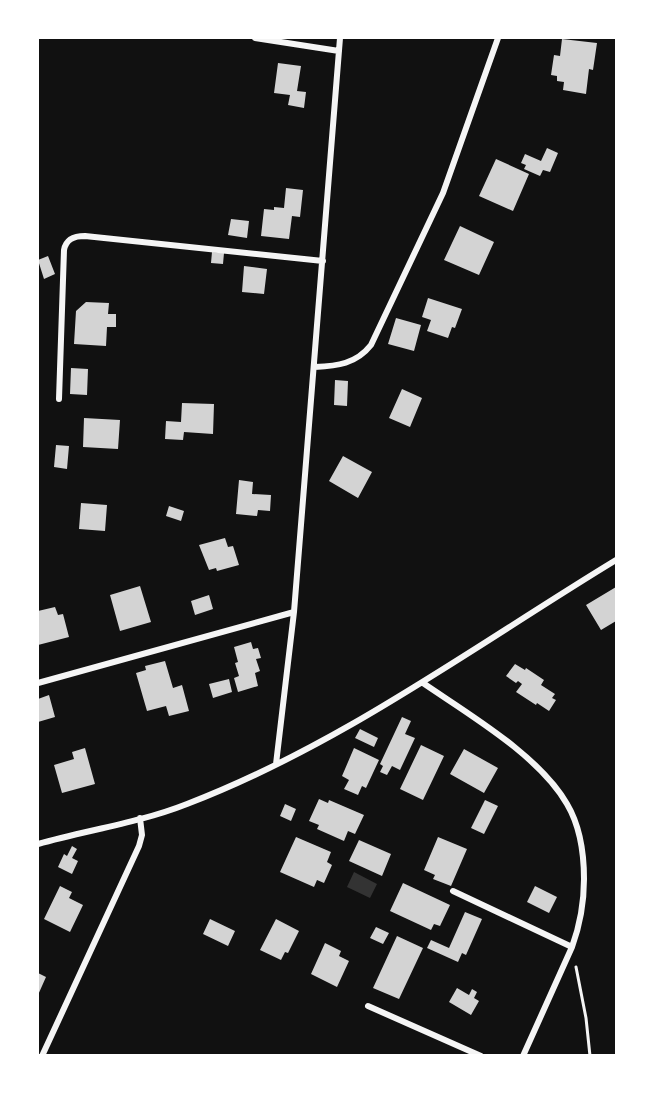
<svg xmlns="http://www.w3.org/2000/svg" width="654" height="1093" font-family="'Noto Sans',sans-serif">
	<rect width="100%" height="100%" fill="#111"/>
	<!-- water -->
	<path fill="#333" d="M354,872L377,884L370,898L347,887Z"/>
	<!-- building -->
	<path fill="#d3d3d3" d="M562,39L597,43L593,70L589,69L586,94L563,90L564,82L557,81V76L551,75L554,55L560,56Z
		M278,63L301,66L297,91L306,92L304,108L288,105L290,95L274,93Z
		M547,148L558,153L550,172L543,170L540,176L524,169L526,165L521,163L525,154L541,161Z
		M496,159L529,174L513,211L479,196Z
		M286,188L303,190L300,217L292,216L289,239L261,236L264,209L274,210V207L284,208Z
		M231,219L249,221L247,238L228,235Z
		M460,226L494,242L479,275L444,260Z
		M212,252L224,253L223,264L211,263Z
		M48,256L55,274L44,279L38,260Z
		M244,266L267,269L264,294L242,292Z
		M428,298L462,309L455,328L452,327L448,338L427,331L431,320L422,317Z
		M86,302L109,303L108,314H116V327H107L106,346L74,344L76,311Z
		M396,318L421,325L414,351L388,344Z
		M71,368L88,369L87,395L70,394Z
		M335,380L348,381L347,406L334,405Z
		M402,389L422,398L410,427L389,418Z
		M182,403L214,404L213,434L184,432L183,440L165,439L166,421L181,422Z
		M84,418L120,420L118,449L83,447Z
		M56,445L69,446L67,469L54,467Z
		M343,456L372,472L358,498L329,481Z
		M239,480L253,482L252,494L271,495L270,511L258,510L257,516L236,514Z
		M81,503L107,505L105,531L79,529Z
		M169,506L184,511L181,521L166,516Z
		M225,538L228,547L233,546L239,565L217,571L216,568L209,570L199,545Z
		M140,586L151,622L120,631L110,595Z
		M616,587V621L601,630L586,605Z
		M209,595L213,609L195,615L191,601Z
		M55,607L58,615L63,614L69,637L38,645V611Z
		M251,642L253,649L258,648L261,658L256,659L260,671L255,673L258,686L238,692L234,678L239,676L235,663L238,662L234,647Z
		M165,661L173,688L182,685L189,711L169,716L166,706L147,711L136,673L146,670L145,666Z
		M515,664L525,670L526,668L544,680L541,685L555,694L552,698L556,700L549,711L537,703L536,705L516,692L522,684L518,681L516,683L506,676Z
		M229,679L232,692L213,698L209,684Z
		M49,695L55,717L38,722V699Z
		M402,717L411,721L405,734L415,738L400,770L392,766L387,775L380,772L383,766L380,764Z
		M360,729L378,738L374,747L355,738Z
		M421,745L444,756L423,800L400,789Z
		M85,748L95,784L62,793L54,765L74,759L72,752Z
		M354,748L379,760L366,788L362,786L358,795L344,789L349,780L342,776Z
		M464,749L498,768L484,793L450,774Z
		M319,799L328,803L329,800L364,815L355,834L348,831L344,841L317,829L319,825L309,821Z
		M485,800L498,806L484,834L471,828Z
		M285,804L296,809L291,821L280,816Z
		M296,837L331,852L327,862L332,865L324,883L317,880L314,887L280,872Z
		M438,837L467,849L451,886L433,879L435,875L424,870Z
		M359,840L391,854L382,876L349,861Z
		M72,846L77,849L72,858L78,861L72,874L58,867L64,854L67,856Z
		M403,883L450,905L440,926L434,924L431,930L390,911Z
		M60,886L72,892L69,898L83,905L70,932L44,919Z
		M535,886L557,897L549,913L527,902Z
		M465,912L482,919L466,955L462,953L458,962L427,948L431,940L449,948Z
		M210,919L235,931L228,946L203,934Z
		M276,919L299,931L288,953L285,952L281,960L260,950Z
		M376,927L389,933L383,944L370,938Z
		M397,936L423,948L399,999L373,988Z
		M325,943L341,951L339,956L349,961L337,987L311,974Z
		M38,973L46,977L38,995Z
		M457,988L469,995L472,989L477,992L474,998L479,1001L471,1015L449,1002Z"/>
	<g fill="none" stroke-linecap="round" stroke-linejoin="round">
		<!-- path -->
		<path stroke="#f5f5f5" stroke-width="3" d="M576,967L586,1018L590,1056"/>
		<!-- minor -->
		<path stroke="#f5f5f5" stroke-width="6" d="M255,38L339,51
			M315,367C337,366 356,364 371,345L443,193L498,38
			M59,399L64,250C66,239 74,236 85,236L323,261
			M38,683L294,612
			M423,683C468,714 539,755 567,804C580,826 584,854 584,879C584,903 580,925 572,947L523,1056
			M276,764L294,612L340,38
			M38,844C87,830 139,823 187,804C341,745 476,645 616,560
			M453,891L572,947
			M368,1006L481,1056
			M42,1056L139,846L142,835L140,818"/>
	</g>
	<!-- border -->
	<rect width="654" height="1093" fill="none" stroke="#ffffff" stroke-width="78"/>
</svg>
